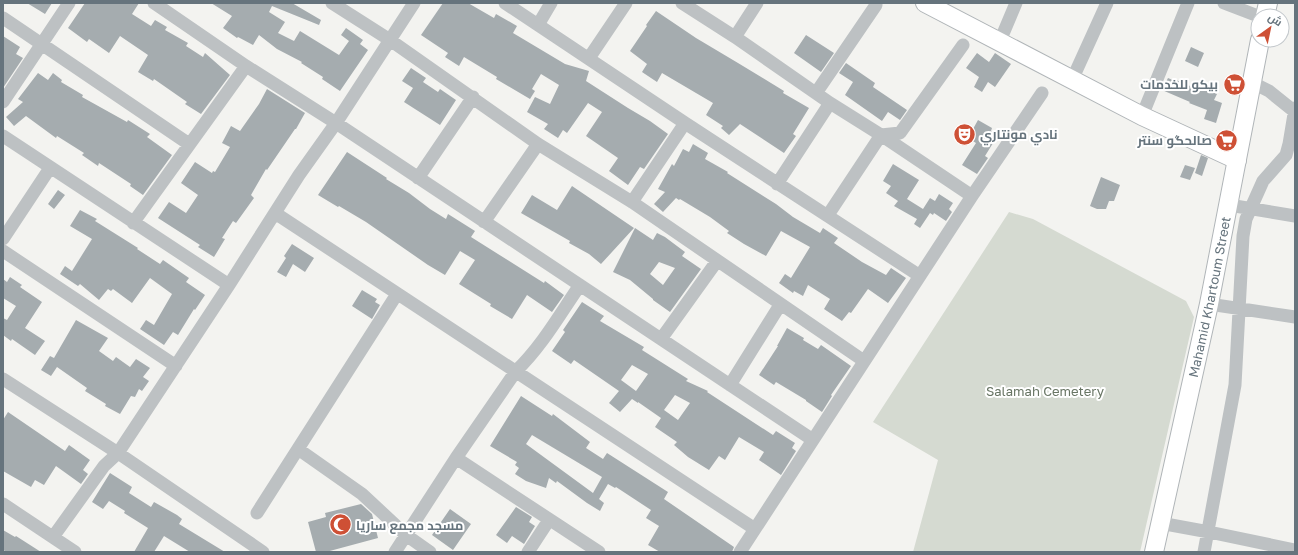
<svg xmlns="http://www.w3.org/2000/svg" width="1298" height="555" font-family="'Golos Text',Cairo,sans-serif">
	<rect width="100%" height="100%" fill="#f3f3f0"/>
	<!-- green -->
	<path fill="#d5dad1" d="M1009,212L1033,219L1186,301L1194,317L1140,552H913L938,460L873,422Z"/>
	<!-- building -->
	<path fill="#a5acaf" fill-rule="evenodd" d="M27,3H52L45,14Z
		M85,3H139L132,14L151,26L155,20L167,27L165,30L188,43L186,46L203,57L205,53L230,75L201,114L185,104L187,102L154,79L153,81L138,72L148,55L120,36L109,53L89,39L87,42L68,28Z
		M211,3H292L321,20L319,25L272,6L269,12L285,22L278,33L294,41L300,31L339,55L349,41L341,35L346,28L363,40L360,44L368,50L340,91L322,79L323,77L301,63L302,62L277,49L259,35L253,45L238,37L237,38L223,28L232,16Z
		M443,3H468L494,18L496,14L517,26L513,33L565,64L589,71L586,81L628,108L650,121L668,134L644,169L640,167L628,185L609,171L618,158L586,136L602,112L588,103L567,133L563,130L558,138L544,129L548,124L527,112L535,97L550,104L559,85L541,74L532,89L535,91L530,99L496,79L497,77L464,57L459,66L445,57L448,53L421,35Z
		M656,11L696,38L738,63L784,91L783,93L809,108L793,134L796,136L784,153L740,124L729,135L721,128L723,126L706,115L713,103L662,73L657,82L642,72L647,64L630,51L647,26L646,25Z
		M806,35L834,53L821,72L794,53Z
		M3,36L20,47L16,54L23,58L3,88Z
		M1191,47L1204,53L1198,67L1185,61Z
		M977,53L989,62L995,53L1011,64L995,87L988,82L982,92L974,87L979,77L966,68Z
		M846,63L875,83L873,87L907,110L900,120L888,112L882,121L845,95L853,82L839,73Z
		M411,68L426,78L423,82L438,92L440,89L456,100L440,125L404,102L413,88L402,81Z
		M38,73L48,80L53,73L62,80L61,82L83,95L82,97L127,122L128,120L150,134L147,137L172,155L143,195L130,186L131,184L99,163L98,166L82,155L84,153L57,136L56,138L26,116L14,126L6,117L23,102L18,99Z
		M1168,78L1175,81L1176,80L1195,88L1197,83L1211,88L1210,91L1217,94L1214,100L1222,103L1216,123L1204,119L1207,110L1189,103L1190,102L1162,90Z
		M267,89L305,113L296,129H295L267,170L266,169L251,195L254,198L236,223L233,221L222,238L225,239L214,257L198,247L200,245L158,218L169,202L186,213L198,195L181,183L195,162L212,173L213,171L215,172L230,147L222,143L231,126L240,131L259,104Z
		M978,120L992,128L991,131L998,135L985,156L988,158L977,174L962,165L976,143L968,138Z
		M693,144L708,153L705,159L728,172L727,173L776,204L793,217L820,233L823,228L838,238L834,243L862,262L886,275L891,268L906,278L896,292L888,303L868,289L851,313L849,312L842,321L824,309L830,299L808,285L803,296L794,291L793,293L779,283L785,274L791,278L810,247L781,231L766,256L744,244L727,233L729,231L710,217L680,199L679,200L676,198L663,212L654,204L665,192L658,189L672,164L674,166L683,149L689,152Z
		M347,152L387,178L386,179L409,193L430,209L446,219L448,214L475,231L471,237L544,283L545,281L564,295L552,312L527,295L512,319L490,306L491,304L459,284L475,260L460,251L445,275L428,265L366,222L339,206L338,207L318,195Z
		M1201,155L1208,158L1202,176L1195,173Z
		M893,164L919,180L907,199L923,209L930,198L935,201L939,194L953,203L949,209L952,212L946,221L934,213L933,215L930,213L920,228L914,224L917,219L894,206L898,201L886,193L891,186L883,181Z
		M1185,165L1195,168L1190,180L1180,177Z
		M1101,177L1120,185L1114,201H1109L1106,209H1097L1090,206Z
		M572,186L634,228L601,264L589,254L569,243L570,241L521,213L532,195L557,210Z
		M58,190L65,195L54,209L48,204Z
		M80,210L97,219L95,221L138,248L137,249L160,264L163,260L189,278L186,282L205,295L195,310L194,309L178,335L173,332L164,345L140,329L146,320L154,325L172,294L150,278L132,303L113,289L111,291L108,289L99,300L80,284L78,286L60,274L65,266L72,271L92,239L70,226Z
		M635,228L653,240L657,233L665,237L685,252L682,256L701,269L670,312L653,300V299L630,280L613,272ZM659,262L675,268L663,285L650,274Z
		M292,244L314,258L305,272L293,264L286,277L277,272L286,258L284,256Z
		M10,277L22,285L20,287L42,302L25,328L45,341L35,355L12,339L11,341L3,335V318L7,320L16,306L3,298V279L7,282Z
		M362,290L377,299L375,302L380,305L372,319L352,306Z
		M582,302L604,316L600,321L644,347L642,350L688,379L686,381L708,391L707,392L773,435L776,431L795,443L792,448L796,451L781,475L759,460L764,452L739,437L725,460L719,456L709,470L688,457L674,445L677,442L655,427L661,418L638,402V403L632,399L620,412L609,403L619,391L574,360L571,364L552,351L565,332L563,330ZM632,365L648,374L636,391L621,380ZM675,395L690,403L678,420L664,410Z
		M76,320L108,338L99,351L113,361L116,357L130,367L136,359L150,368L143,377L149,381L142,391L139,389L135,397L131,396L120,414L105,406L106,404L85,391L87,388L57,367L51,376L41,370L50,356L54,358Z
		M787,328L804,338L803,340L818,349L821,345L851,366L831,395L832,396L822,412L806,401V400L776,382L774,385L759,375L778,346H777Z
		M521,396L552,416L553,414L590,442L586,448L603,459L607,453L668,492L664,499L734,547L732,552H660L648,545L659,526L646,518L651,510L616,487L615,488L608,484L599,499L604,503L600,511L587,503L557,481L556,483L549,478L546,488L526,481L515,474L519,468L515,465L517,462L490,446ZM532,435L602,477L593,493L526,444Z
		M8,412L65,451L69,445L90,460L83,470L88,474L81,484L56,466L44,485L35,480L31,487L3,471V420Z
		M110,473L132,487L129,493L151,507L154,502L177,515L182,519L179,524L225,552H190L164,536L154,552H134L148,528L124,513L125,511L109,501L103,509L92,502Z
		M361,504L372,514L378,538L326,552H316L308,522L326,517L325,513Z
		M516,507L532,517L529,522L535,526L524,544L512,536L507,543L496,535Z
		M450,509L471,524L453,550L432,535Z
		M3,530L15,537L16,536L41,552H7L3,550Z"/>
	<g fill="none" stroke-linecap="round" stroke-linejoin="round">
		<defs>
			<g id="secondary">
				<path d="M925,3L1142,116L1237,160"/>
				<path d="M1265,16L1268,3"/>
				<path id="s1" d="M1154,552L1209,304L1260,40"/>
			</g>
		</defs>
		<!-- secondary casing -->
		<use href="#secondary" stroke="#b0b5b8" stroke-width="20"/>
		<!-- street -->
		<path stroke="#bdc1c3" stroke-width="13" d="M154,3L246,66L336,123L813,440
			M332,3L390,40L538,144L632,202L864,361
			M505,3L685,123L920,276
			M682,3L735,37L830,103L881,135L972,196
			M1224,3L1258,16
			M3,18L189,144
			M538,25L551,3
			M735,37L757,3
			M1000,41L1016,3
			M589,58L626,3
			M1072,80L1107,3
			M1251,82L1269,91L1295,112
			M816,93L876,5
			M3,102L69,3
			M1142,116L1188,3
			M3,136L229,285
			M418,178L473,97
			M777,184L830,103
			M632,202L685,123
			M1229,205L1295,216
			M275,213L755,529
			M828,215L881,135L900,133L963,45
			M484,222L538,144
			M133,223L246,66
			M3,239L50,168
			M3,251L176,366
			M1209,304L1295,317
			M661,339L717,261
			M3,379L118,453L263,552
			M730,385L780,305
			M298,449L362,494L406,535L430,552
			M456,458L599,552
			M3,504L75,552
			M257,513L397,294
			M1160,523L1209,532L1295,550
			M53,537L104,466L118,453L229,285L299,175L336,123L414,3
			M395,552L456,458L516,371C542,346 560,314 580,285
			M528,552L549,520
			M740,552L972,196L1042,93
			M1204,552L1235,385L1243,236L1246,219L1263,181L1286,155L1289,144L1295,108"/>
		<!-- secondary -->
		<use href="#secondary" stroke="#fff" stroke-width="18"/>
	</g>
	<!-- icons -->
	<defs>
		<symbol id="supermarket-disc" viewBox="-11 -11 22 22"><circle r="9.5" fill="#ce5035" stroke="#fff"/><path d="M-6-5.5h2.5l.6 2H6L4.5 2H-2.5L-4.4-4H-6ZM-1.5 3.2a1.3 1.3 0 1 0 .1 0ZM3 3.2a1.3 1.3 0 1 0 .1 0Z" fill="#fff"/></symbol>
		<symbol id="theatre-disc" viewBox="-11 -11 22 22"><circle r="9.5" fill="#ce5035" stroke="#fff"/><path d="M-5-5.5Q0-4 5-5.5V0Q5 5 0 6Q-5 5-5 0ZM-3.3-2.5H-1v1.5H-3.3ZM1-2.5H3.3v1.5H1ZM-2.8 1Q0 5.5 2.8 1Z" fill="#fff"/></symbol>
		<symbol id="mosque-disc" viewBox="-11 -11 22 22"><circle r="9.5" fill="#ce5035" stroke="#fff"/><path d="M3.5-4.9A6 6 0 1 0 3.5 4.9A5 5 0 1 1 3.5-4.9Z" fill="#fff"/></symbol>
	</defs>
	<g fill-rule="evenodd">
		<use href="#supermarket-disc" x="1222" y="72" width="25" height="25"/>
		<use href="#theatre-disc" x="952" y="122" width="25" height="25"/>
		<use href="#supermarket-disc" x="1214" y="128" width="25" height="25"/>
		<use href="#mosque-disc" x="328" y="512" width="25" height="25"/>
	</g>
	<g text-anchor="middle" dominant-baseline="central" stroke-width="4" stroke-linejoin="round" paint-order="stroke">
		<!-- poi labels -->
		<g font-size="13" font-weight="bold" fill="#66747d" stroke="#fff" text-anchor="end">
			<text x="1218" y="84">بيكو للخدمات</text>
			<text x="980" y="134" text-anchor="start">نادي مونتاري</text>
			<text x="1212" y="140">صالحگو سنتر</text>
			<text x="356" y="525" text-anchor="start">مسجد مجمع ساريا</text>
		</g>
		<!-- street labels -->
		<g font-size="13" fill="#66747d" stroke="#fff">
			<text stroke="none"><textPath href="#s1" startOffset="261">Mahamid Khartoum Street</textPath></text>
		</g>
		<!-- park labels -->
		<g font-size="13" fill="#687564" stroke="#fff">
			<text x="1045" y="391">Salamah Cemetery</text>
		</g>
	</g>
	<!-- border -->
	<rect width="1298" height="555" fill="none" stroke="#66747d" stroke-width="8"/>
	<!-- north arrow -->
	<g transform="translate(1270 28) rotate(33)"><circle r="19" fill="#ffffff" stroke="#c2c7cb"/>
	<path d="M0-3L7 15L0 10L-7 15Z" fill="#ce5035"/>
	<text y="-6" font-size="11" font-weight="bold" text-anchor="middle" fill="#66747d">ش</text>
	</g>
</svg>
